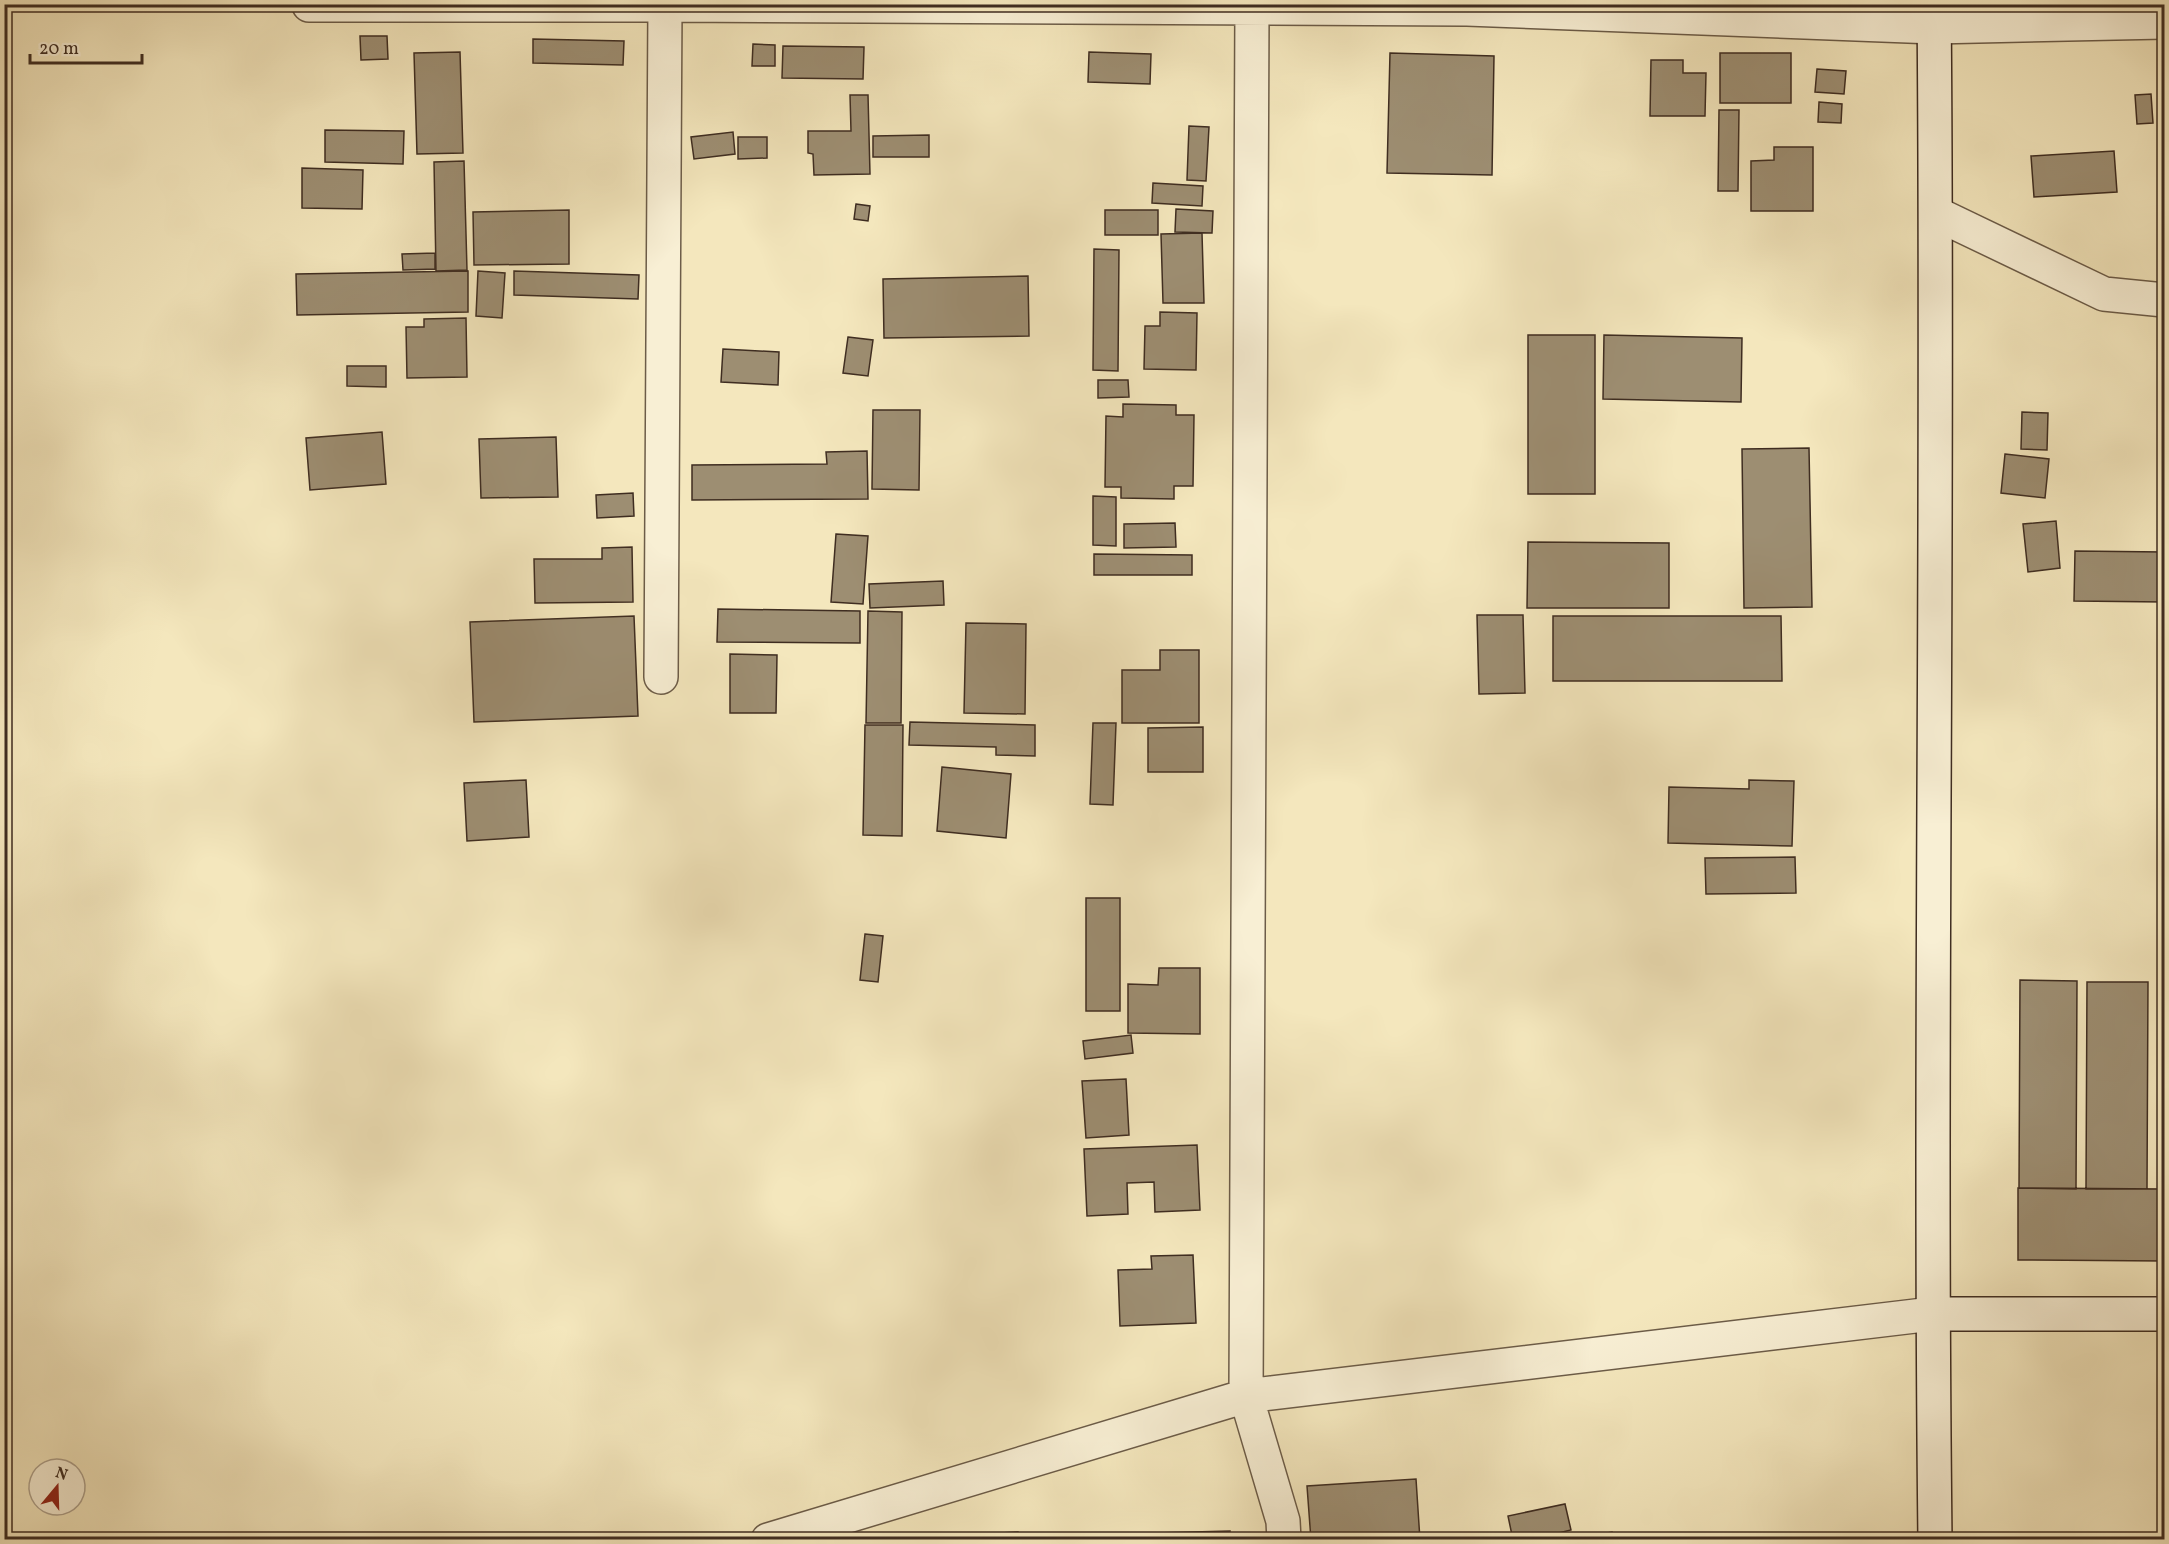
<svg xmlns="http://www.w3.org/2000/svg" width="2169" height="1544" font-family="Vollkorn,serif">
	<rect width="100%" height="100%" fill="#f4e7bd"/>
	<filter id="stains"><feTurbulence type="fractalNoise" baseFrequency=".00333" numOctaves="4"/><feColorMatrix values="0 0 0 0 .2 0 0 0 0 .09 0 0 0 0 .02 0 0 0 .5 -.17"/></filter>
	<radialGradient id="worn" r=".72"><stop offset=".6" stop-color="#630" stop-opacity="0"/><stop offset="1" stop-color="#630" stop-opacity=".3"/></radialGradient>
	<!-- building -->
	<path fill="#9d8e72" stroke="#3f2d21" stroke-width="1.5" d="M360,36H387L388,59L361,60Z
		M533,39L624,41L623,65L533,63Z
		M753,44L775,45V66H752Z
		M783,46L864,47L863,79L782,78Z
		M460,52L463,153L417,154L414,53Z
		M1089,52L1151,54L1150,84L1088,82Z
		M1390,53L1494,56L1492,175L1387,173Z
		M1720,53H1791V103H1720Z
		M1651,60H1683V73H1706L1705,116H1650Z
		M1817,69L1846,71L1844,94L1815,92Z
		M2151,94L2153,123L2137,124L2135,95Z
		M850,95H868L870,174L814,175L813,154L808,153V131H851Z
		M1819,102L1842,104L1841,123L1818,122Z
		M1719,110H1739L1738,191H1718Z
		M1189,126L1209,127L1206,181L1187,180Z
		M325,130L404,131L403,164L325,162Z
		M733,132L735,154L694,159L691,137Z
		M929,135V157H873V136Z
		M738,137H767V158L738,159Z
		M1774,147H1813V211H1751V161L1774,160Z
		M2114,151L2117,192L2034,197L2031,156Z
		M464,161L467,270L436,271L434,162Z
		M302,168L363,170L362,209L302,208Z
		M1153,183L1203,186L1202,206L1152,203Z
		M856,204L870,206L868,221L854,219Z
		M1176,209L1213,211L1212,233L1175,232Z
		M569,210V264L474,265L473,212Z
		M1105,210H1158V235H1105Z
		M1202,233L1204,303H1163L1161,234Z
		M1094,249L1119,250L1118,371L1093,370Z
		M435,253V269L403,270L402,254Z
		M468,271V312L297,315L296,274Z
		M478,271L505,273L502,318L476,316Z
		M514,271L639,275L638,299L514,295Z
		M1028,276L1029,336L884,338L883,279Z
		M1160,312L1197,313L1196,370L1144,369L1145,326H1160Z
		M466,318L467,377L407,378L406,327H424V319Z
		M1528,335H1595V494H1528Z
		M1604,335L1742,338L1741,402L1603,399Z
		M848,337L873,340L868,376L843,373Z
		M723,349L779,352L778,385L721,382Z
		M347,366H386V387L347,386Z
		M1098,380H1128L1129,397L1098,398Z
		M1123,404L1176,405V415H1194L1193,486H1174V499L1121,498V487H1105L1106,416L1123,417Z
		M873,410H920L919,490L872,489Z
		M2022,412L2048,413L2047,450L2021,449Z
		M382,432L386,484L310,490L306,438Z
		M556,437L558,497L481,498L479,439Z
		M1809,448L1812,607L1744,608L1742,449Z
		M867,451L868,499L692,500V465L827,464L826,452Z
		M2005,454L2049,459L2045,498L2001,493Z
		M633,493L634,516L597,518L596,495Z
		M1093,496L1116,497V546L1093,545Z
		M2056,521L2060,568L2028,572L2023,524Z
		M1175,523L1176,547L1124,548V524Z
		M836,534L868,536L863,604L831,602Z
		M1528,542L1669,543V608H1527Z
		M632,547L633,602L535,603L534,559H602V548Z
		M2075,551L2164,552V602L2074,601Z
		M1094,554L1192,555V575H1094Z
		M943,581L944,605L870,608L869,584Z
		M718,609L860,611V643L717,642Z
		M868,611L902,612L901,723H866Z
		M1477,615H1523L1525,693L1479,694Z
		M634,616L638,716L474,722L470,622Z
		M1553,616H1781L1782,681H1553Z
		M966,623L1026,624L1025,714L964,713Z
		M1160,650H1199V723H1122V670H1160Z
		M730,654L777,655L776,713H730Z
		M910,722L1035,725V756L996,755V747L909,745Z
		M1093,723H1116L1113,805L1090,804Z
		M865,725H903L902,836L863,835Z
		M1203,727V772H1148V728Z
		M942,767L1011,774L1006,838L937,831Z
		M526,780L529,837L467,841L464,783Z
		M1749,780L1794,781L1792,846L1668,843L1669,787L1749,789Z
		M1795,857L1796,893L1706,894L1705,858Z
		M1086,898H1120V1011H1086Z
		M865,934L883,936L878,982L860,980Z
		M1159,968H1200V1034L1128,1033V984L1158,985Z
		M2020,980L2077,981L2076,1189L2019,1188Z
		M2087,982H2148L2147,1189H2086Z
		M1131,1035L1133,1053L1085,1059L1083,1041Z
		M1126,1079L1129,1135L1086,1138L1082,1081Z
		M1197,1145L1200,1210L1155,1212L1154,1182L1127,1183L1128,1214L1087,1216L1084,1149Z
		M2018,1188L2164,1189V1261L2018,1260Z
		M1193,1255L1196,1323L1120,1326L1118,1270L1152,1269L1151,1256Z
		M1416,1479L1420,1540H1311L1307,1486Z
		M1565,1504L1571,1530L1529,1540H1513L1508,1516Z
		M1230,1531V1540H1155V1533Z
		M1018,1532L1019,1540L906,1538Z
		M1612,1532L1613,1540H1589L1588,1536Z"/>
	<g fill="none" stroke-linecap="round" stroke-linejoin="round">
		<defs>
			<path id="street" d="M309,5H665L1467,9L1934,27L2164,22
				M1252,7L1246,1396L1283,1521L1284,1540
				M1937,214L2104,294L2164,300
				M661,677L665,4
				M768,1540L1246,1396L1932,1314"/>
			<path id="secondary" d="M1934,4C1939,516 1929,1028 1935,1540
				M1932,1314H2164"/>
		</defs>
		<!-- street casing -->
		<use href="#street" stroke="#6c5c48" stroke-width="36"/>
		<!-- secondary casing -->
		<use href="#secondary" stroke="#3f2d21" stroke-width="36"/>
		<!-- street -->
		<use href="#street" stroke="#f8efd4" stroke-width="33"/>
		<!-- secondary -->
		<use href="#secondary" stroke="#f8efd4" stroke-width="33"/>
	</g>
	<!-- margin -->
	<rect width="2169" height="1544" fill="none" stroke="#f4e7bd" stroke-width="24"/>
	<rect x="6" y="6" width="2157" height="1532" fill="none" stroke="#3f2d21" stroke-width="3"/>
	<rect x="12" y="12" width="2145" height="1520" fill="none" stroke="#3f2d21" stroke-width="1.5"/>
	<!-- north arrow -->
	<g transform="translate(57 1487) rotate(19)"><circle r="28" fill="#f8efd4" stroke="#aea18c" stroke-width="1.5"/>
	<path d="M0-4.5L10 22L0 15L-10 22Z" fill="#8f2418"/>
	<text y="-9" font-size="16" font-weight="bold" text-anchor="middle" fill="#3f2d21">N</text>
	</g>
	<!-- scale -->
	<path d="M30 54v9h112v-9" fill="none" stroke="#3f2d21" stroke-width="3"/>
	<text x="39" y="54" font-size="18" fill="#3f2d21" stroke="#f8efd4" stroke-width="4.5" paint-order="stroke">20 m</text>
	<rect width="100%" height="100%" filter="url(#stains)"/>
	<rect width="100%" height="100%" fill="url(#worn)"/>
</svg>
